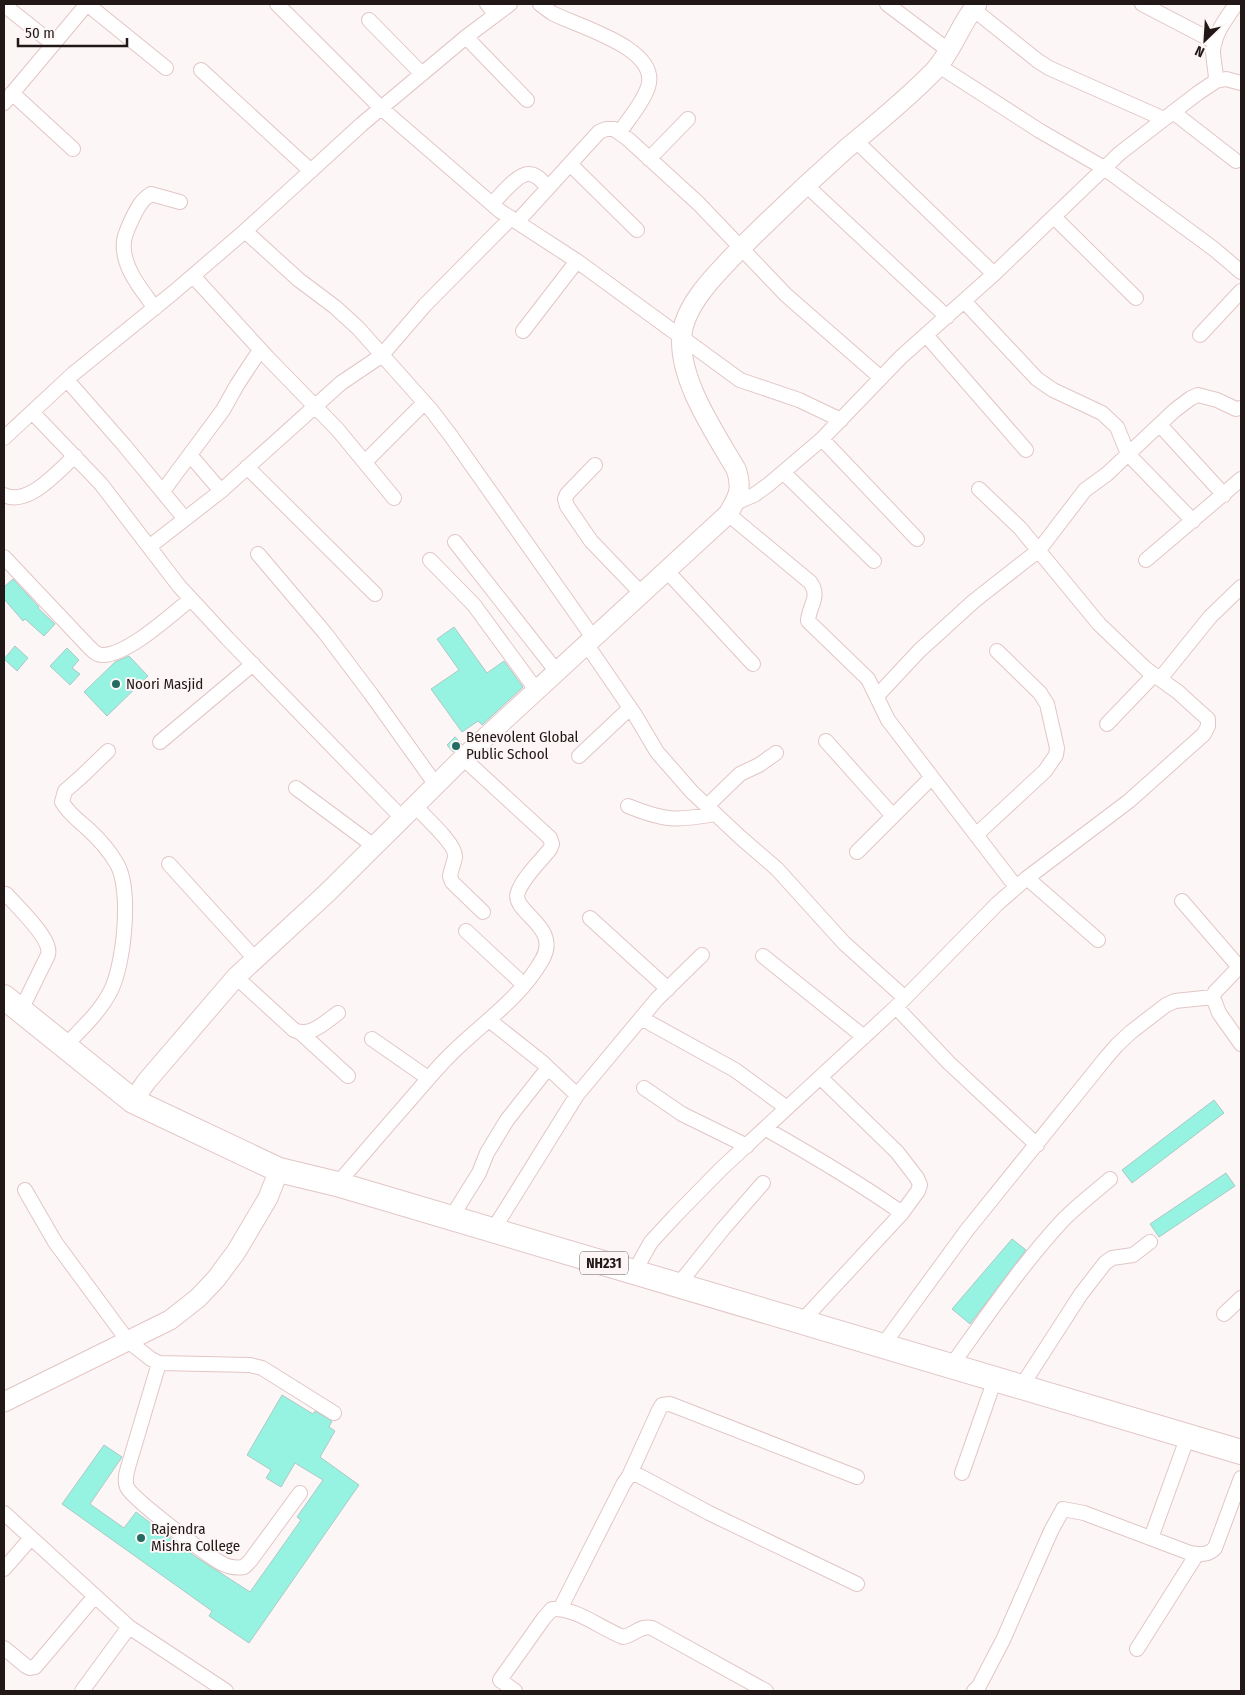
<svg xmlns="http://www.w3.org/2000/svg" width="1245" height="1695" font-family="'Fira Sans Condensed',sans-serif">
	<rect width="100%" height="100%" fill="#fcf6f6"/>
	<!-- building -->
	<path fill="#96f3e2" stroke="#acc9c3" d="M13,579L39,607L38,608L55,624L44,636L25,619L23,621L4,599V587Z
		M454,627L487,673L504,661L523,687L482,725L478,721L462,732L431,689L459,670L437,639Z
		M15,646L28,658L17,671L4,659Z
		M67,648L79,660L72,668L80,674L70,685L50,666Z
		M129,656L148,676L107,716L84,692L115,662Z
		M455,737L462,744L453,752L447,745Z
		M1214,1100L1224,1113L1132,1183L1122,1170Z
		M1226,1173L1235,1186L1159,1237L1150,1224Z
		M1012,1239L1026,1250L970,1324L952,1309Z
		M282,1395L313,1414L315,1411L332,1421L329,1427L335,1431L320,1457L359,1485L249,1643L209,1616L212,1611L62,1504L104,1445L122,1457L90,1504L124,1528L136,1512L196,1557L250,1592L301,1520L297,1517L323,1480L295,1463L281,1487L266,1478L271,1470L247,1455Z"/>
	<g fill="none" stroke-linecap="round" stroke-linejoin="round">
		<defs>
			<path id="street" d="M277,4L381,108L500,211L577,261L740,380L799,400L841,420
				M487,4L495,14
				M540,4C544,7 548,10 552,13C576,26 661,48 648,87C643,103 629,118 620,132
				M887,4L948,50
				M1142,4L1215,42
				M4,5L53,44
				M973,9L1038,61L1049,68L1164,119
				M369,20L422,74
				M466,37L527,100
				M939,66L1040,131L1104,168L1214,249L1241,272
				M201,70L311,171
				M1216,81C1216,71 1213,59 1213,50C1215,32 1227,18 1236,4
				M12,93L73,149
				M4,103L87,4L166,68
				M1173,112L1236,161
				M856,141L994,274
				M649,159L688,119
				M570,164L637,230
				M806,185L947,317
				M492,204C500,196 518,173 529,174C537,174 543,182 548,188
				M1055,218L1136,298
				M517,222L599,132L606,129H614L628,139L699,204L786,295L881,378
				M245,231L299,280L335,307L358,328L432,411L451,436L594,639
				M193,276L267,357L338,430L394,498
				M964,301L1037,379L1053,390L1102,413L1117,427L1128,454L1193,521
				M155,308C141,289 121,266 124,241C125,233 129,226 132,219C137,209 141,200 151,194L180,202
				M523,331L577,261
				M926,335L1026,450
				M1200,335L1241,291
				M67,380L124,445L185,519
				M32,412L101,484L179,586L228,639L402,818
				M1160,425L1224,495
				M4,438L73,374L174,292L245,231L362,124L466,37L510,4
				M822,439L917,539
				M190,455L221,491
				M365,462L424,403
				M595,465L567,494L565,499L567,506L591,541L641,593
				M247,467L375,594
				M784,473L874,561
				M163,491L223,410L237,385L260,350
				M4,495C28,507 58,471 75,456
				M735,503L754,495L768,485L822,439L901,357L994,274L1120,153L1198,93L1216,81L1226,79L1241,83
				M728,514L810,582C821,597 809,605 808,621L868,679L888,720L1016,887
				M455,542L557,672
				M149,547L221,491L341,383L381,356L425,305L511,218
				M258,554L325,633L371,694L436,785
				M4,557L89,647C93,651 97,655 102,655C127,656 172,614 191,599
				M430,560L474,605L537,691
				M1146,560L1241,479
				M666,570L753,664
				M587,645L635,715L657,752L692,792L740,837L777,869L844,943L905,998
				M1160,679L1210,617L1241,587
				M877,696L919,651L974,601L1039,550L1085,490L1107,474L1175,410L1191,398L1198,395L1217,400L1236,409L1241,408
				M1107,724L1154,675
				M826,741L893,816
				M160,742L253,664
				M579,756L630,708
				M296,788L374,846
				M415,806C423,815 457,845 455,857C454,863 451,870 450,876L452,882L483,912
				M628,806C665,821 676,821 715,814
				M707,806L740,774L759,765L776,753
				M976,835L1045,771L1056,755L1057,748L1047,704L1040,693L997,651
				M857,852L931,778
				M169,864L256,960
				M1027,878L1098,940
				M6,894C16,905 47,935 48,949C49,950 48,957 47,957L21,1010
				M1182,901L1239,967
				M590,918L668,989
				M466,931L523,984
				M763,956L864,1037
				M1241,965L1215,992L1213,997L1219,1013L1241,1044
				M236,977L294,1030C310,1038 325,1022 338,1013
				M896,1007L949,1063L1037,1145
				M641,1018L735,1070L787,1108
				M489,1020L542,1062L577,1095
				M301,1033L348,1076
				M372,1039L428,1078
				M65,1046C80,1030 98,1014 109,994C124,969 132,890 117,864C110,852 99,839 88,829C79,821 68,813 62,802L65,791L81,777L108,751
				M644,1088L682,1114L747,1146
				M766,1129C812,1155 858,1182 902,1213
				M337,1184C359,1159 380,1134 402,1109C418,1091 433,1072 450,1055C481,1024 520,999 542,960C562,926 510,912 518,892C524,876 540,862 550,849L552,844L550,838L463,758
				M25,1190L55,1242L128,1341L151,1359L159,1363L250,1365L262,1368L334,1413
				M451,1218L479,1173L487,1153L507,1120L548,1068
				M493,1230L577,1095L657,999L702,955
				M634,1272L651,1242L675,1216L721,1169L896,1007L997,904L1027,878L1129,801L1204,734L1208,726V719L1200,712L1178,692L1146,669L1099,624L1020,528L979,489
				M678,1285L723,1229L763,1183
				M1224,1314L1241,1298
				M802,1321L902,1213L918,1191L920,1185L917,1178L897,1152L821,1078
				M883,1345L967,1230L1105,1059L1117,1045L1131,1032L1166,1005L1175,1001L1213,997
				M159,1363L129,1464C127,1471 124,1480 127,1487C132,1499 207,1555 221,1563C228,1567 237,1568 244,1567L250,1561L300,1493
				M951,1366C987,1316 1022,1264 1064,1219C1078,1205 1095,1192 1110,1179
				M1021,1387L1081,1294L1105,1263L1112,1258L1133,1255L1150,1242
				M962,1473L995,1379
				M629,1476L659,1410L662,1405L670,1404L857,1477
				M4,1513L129,1627L226,1691
				M1151,1538L1188,1436
				M4,1569L31,1538
				M560,1609L624,1483L629,1476L636,1474L709,1513L857,1584
				M4,1648L26,1666L30,1668L35,1667L95,1596
				M1137,1649L1197,1554
				M82,1691L129,1627
				M515,1691L500,1680L544,1618L552,1609C577,1608 600,1628 623,1637C634,1635 640,1625 652,1628L766,1691
				M974,1691L979,1686L1003,1640L1051,1531L1063,1509L1084,1513L1190,1553C1200,1554 1207,1556 1215,1548L1241,1478"/>
			<path id="secondary" d="M133,1101L146,1082L236,977L327,893L463,758L728,514C738,497 743,489 736,469C715,433 677,378 682,334C686,301 722,268 744,245C777,212 811,180 846,149C876,124 907,99 934,71C952,52 960,24 977,4
				M4,1402L170,1320L198,1298L216,1279L236,1252L268,1198L279,1170"/>
			<path id="highway" d="M4,997L133,1101L279,1170L337,1184L1241,1452"/>
		</defs>
		<!-- street casing -->
		<use href="#street" stroke="#e2c6c5" stroke-width="16"/>
		<!-- secondary casing -->
		<use href="#secondary" stroke="#e2c6c5" stroke-width="21"/>
		<!-- highway casing -->
		<use href="#highway" stroke="#e2c6c5" stroke-width="26"/>
		<!-- street -->
		<use href="#street" stroke="#fff" stroke-width="14"/>
		<!-- secondary -->
		<use href="#secondary" stroke="#fff" stroke-width="19"/>
		<!-- highway -->
		<use href="#highway" stroke="#fff" stroke-width="24"/>
	</g>
	<!-- markers -->
	<g fill="#246b61" stroke="#fcf6f6" stroke-width="2">
		<circle cx="116" cy="684" r="5"/>
		<circle cx="456" cy="746" r="5"/>
		<circle cx="141" cy="1538" r="5"/>
	</g>
	<g text-anchor="middle" dominant-baseline="central" stroke-width="4" stroke-linejoin="round" paint-order="stroke">
		<!-- shield labels -->
		<rect fill="#fcf6f6" stroke="#635b5b" stroke-width="1" x="580" y="1251.5" width="48" height="23" rx="4"/>
		<g font-size="14" font-weight="bold" fill="#221818">
			<text x="604" y="1263">NH231</text>
		</g>
		<!-- poi labels -->
		<g font-size="15" fill="#221818" stroke="#fcf6f6" text-anchor="start">
			<text x="126" y="684">Noori Masjid</text>
			<text x="466" y="737">Benevolent Global<tspan x="466" dy="17">Public School</tspan></text>
			<text x="151" y="1529">Rajendra<tspan x="151" dy="17">Mishra College</tspan></text>
		</g>
	</g>
	<!-- border -->
	<rect width="1245" height="1695" fill="none" stroke="#221818" stroke-width="10"/>
	<!-- north arrow -->
	<g transform="translate(1205 40) rotate(205)" stroke="#fcf6f6" stroke-width="4" paint-order="stroke">
	<path d="M0-4L9 19L0 12L-9 19Z" fill="#221818"/>
	<text y="-8" font-size="14" font-weight="bold" text-anchor="middle" fill="#221818">N</text>
	</g>
	<!-- scale -->
	<path d="M18 38v8h109v-8" fill="none" stroke="#221818" stroke-width="2.5"/>
	<text x="25" y="38" font-size="15" fill="#221818" stroke="#fcf6f6" stroke-width="4" paint-order="stroke">50 m</text>
</svg>
